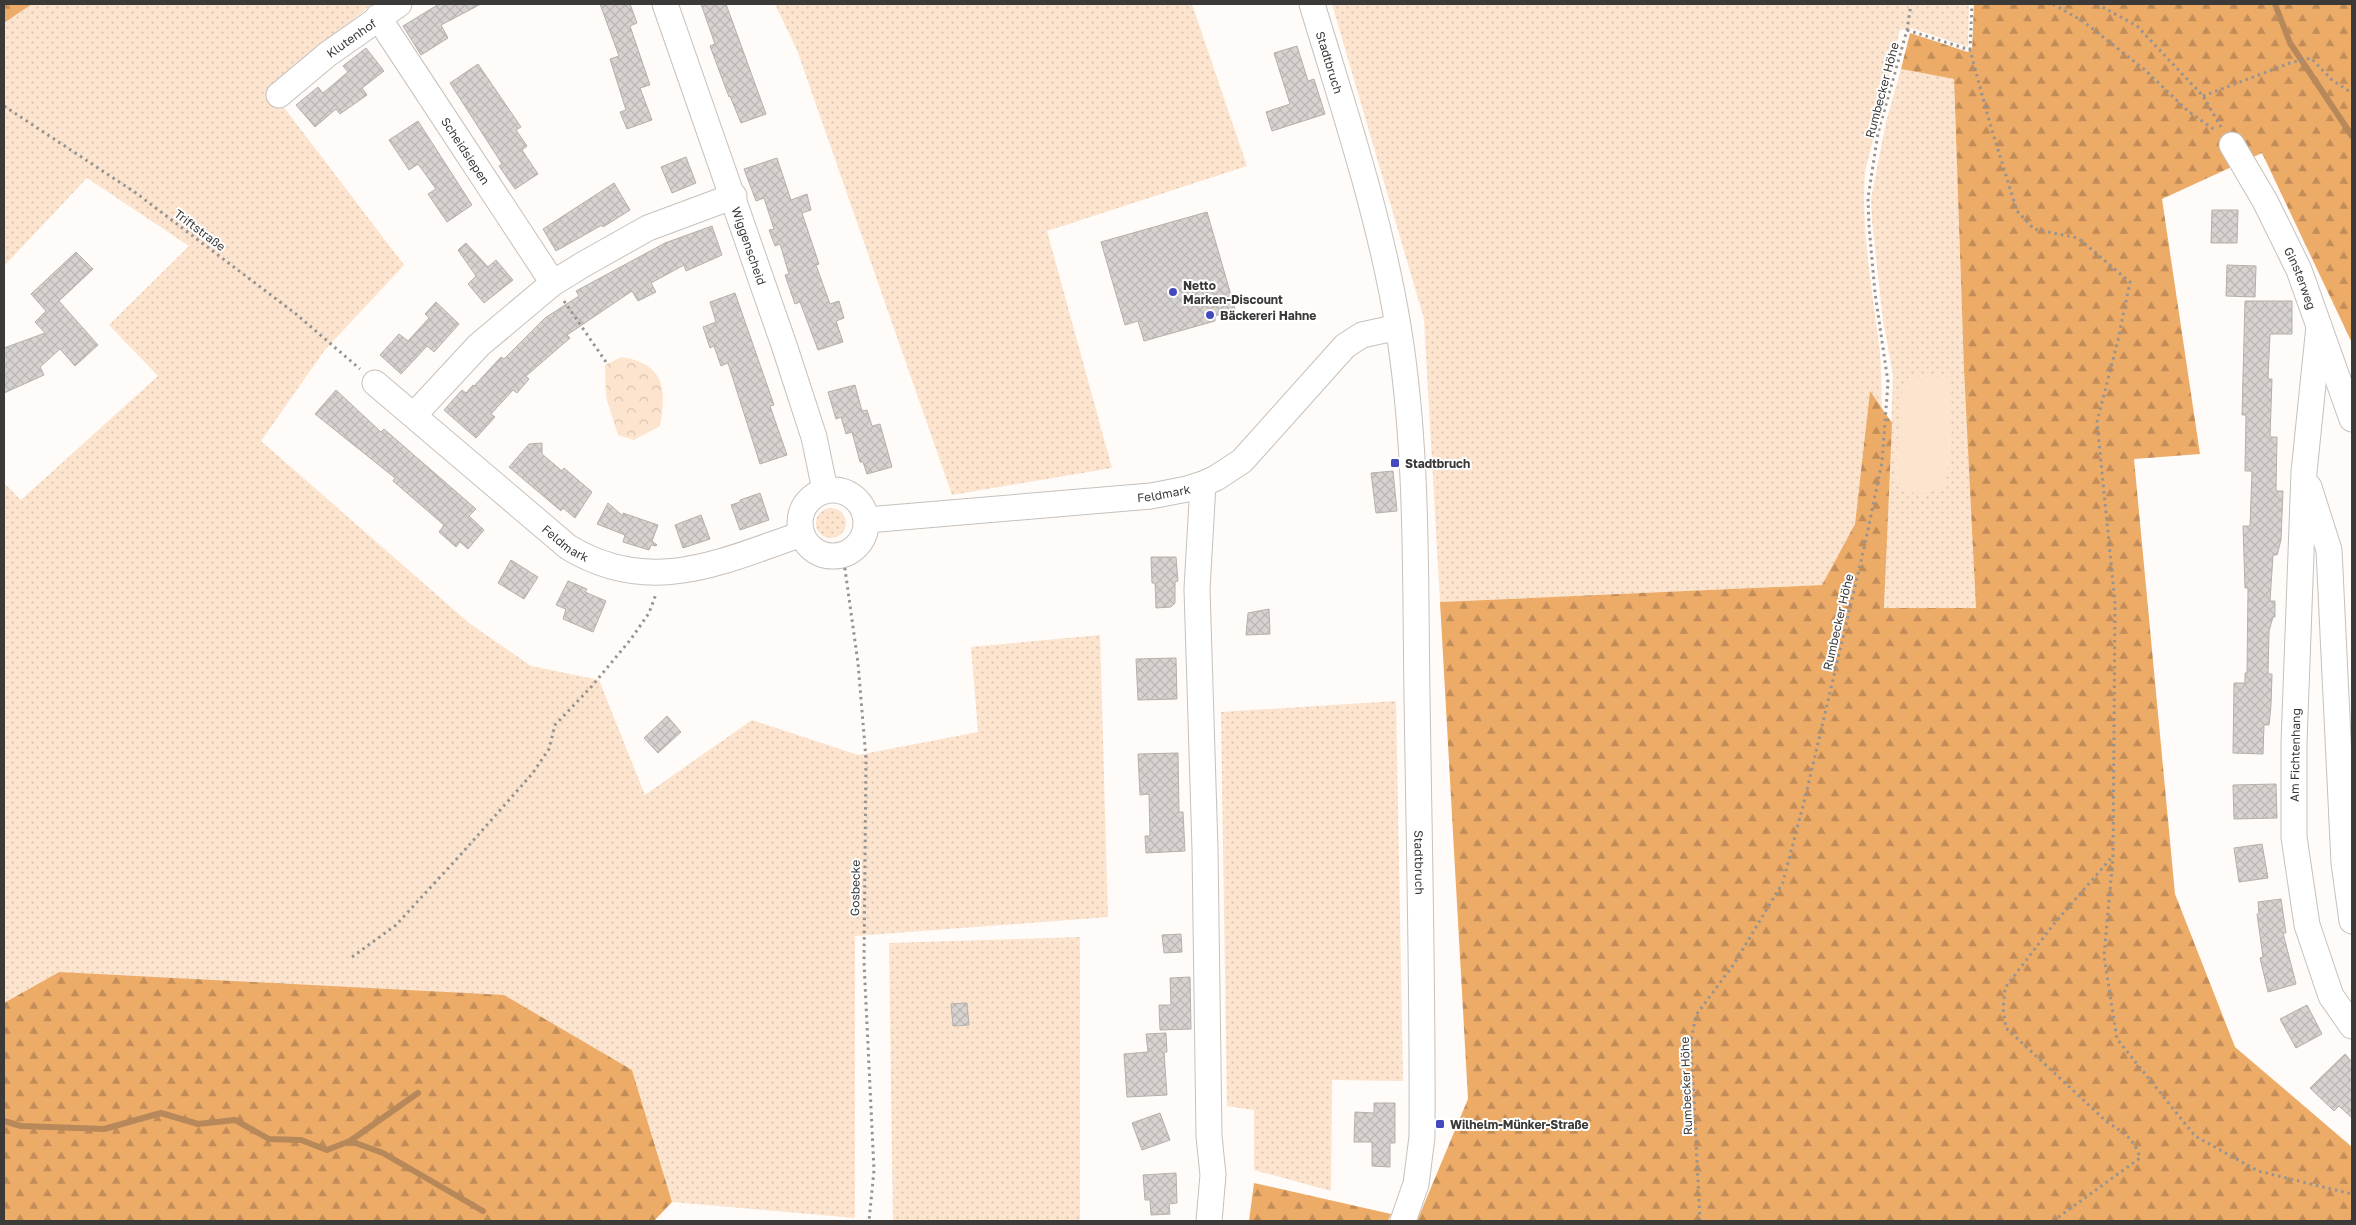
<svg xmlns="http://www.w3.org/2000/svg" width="2356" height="1225" font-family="'Golos Text',sans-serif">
	<defs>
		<pattern id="grass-dots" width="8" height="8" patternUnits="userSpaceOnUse" patternTransform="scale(1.25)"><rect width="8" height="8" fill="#fce4ce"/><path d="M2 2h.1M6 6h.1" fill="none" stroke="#d9c4b2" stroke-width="1.8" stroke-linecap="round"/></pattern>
		<pattern id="forest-firs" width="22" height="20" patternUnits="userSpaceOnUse" patternTransform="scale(1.25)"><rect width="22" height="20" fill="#edab68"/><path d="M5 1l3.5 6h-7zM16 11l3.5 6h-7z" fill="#c18c57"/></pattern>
		<pattern id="park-crowns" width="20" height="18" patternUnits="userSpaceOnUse" patternTransform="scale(1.25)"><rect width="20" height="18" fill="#fce4ce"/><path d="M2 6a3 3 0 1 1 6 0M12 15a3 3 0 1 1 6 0" fill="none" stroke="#d9c4b2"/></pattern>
		<pattern id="building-cross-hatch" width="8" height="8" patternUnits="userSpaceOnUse" patternTransform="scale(1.25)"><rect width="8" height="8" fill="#d8d3d0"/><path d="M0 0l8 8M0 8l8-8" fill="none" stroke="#bab6b3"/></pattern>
	</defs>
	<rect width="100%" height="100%" fill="#fffbf8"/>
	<!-- grass -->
	<path fill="url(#grass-dots)" fill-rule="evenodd" d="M32,4H372L270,89L404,265L324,351L261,441L469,623L531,666L599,680L645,795L752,720L858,755L978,732L971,647L1100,635L1108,917L855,936V1218L672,1202L632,1070L59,972L4,1003V483L21,500L158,376L109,325L189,246L87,178L4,266V23Z
		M775,4H1192L1247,166L1047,231L1112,468L952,495L797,50Z
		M1332,4H1969L1968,47L1911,28L1900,30L1865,172C1861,230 1872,287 1879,345C1882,366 1881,389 1882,410L1870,392L1855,524L1822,585L1440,602L1424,319Z
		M1901,69L1954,79L1964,370L1977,608L1884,609L1893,375L1883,320L1872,221L1871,199L1886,122ZM1951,378V424L1946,486Z
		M816 523a15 15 0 1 1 30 0a15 15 0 1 1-30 0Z
		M1396,701L1403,1081L1332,1080L1331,1191L1254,1170V1110L1227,1106L1221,712Z
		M1080,937V1221H893L889,943Z"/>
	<!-- forest -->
	<path fill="url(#forest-firs)" d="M4,4H32L4,23Z
		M1974,4H2352V343L2262,153L2162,199L2200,454L2134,459L2175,894L2235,1047L2352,1147V1221H1417L1468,1099L1440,602L1822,585L1855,524L1870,391L1892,423L1884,608H1976L1964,370L1954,79L1901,69L1910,33L1968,52L1972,50Z
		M59,972L504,995L632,1070L672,1202L654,1221H4V1003Z
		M1254,1183L1391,1214L1388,1221H1249Z"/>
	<!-- park -->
	<path fill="url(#park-crowns)" d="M622,357C664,364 667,388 660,426L634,440L618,435L606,397L605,365Z"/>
	<!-- pitch -->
	<path fill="#fce4ce" d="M1911,377H1951V424L1946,486C1927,495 1912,497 1895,484L1902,391L1905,380Z"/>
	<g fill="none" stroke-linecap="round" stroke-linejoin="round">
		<!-- stream -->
		<path stroke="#b7885a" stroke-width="6" d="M2275,4L2290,43L2352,136
			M4,1121L21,1126L104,1129L161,1113L198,1124L235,1120L269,1139L301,1140L327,1150L350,1141L383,1153L483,1211
			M350,1141L418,1093"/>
	</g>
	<!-- building -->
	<path fill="url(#building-cross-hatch)" stroke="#b4b0ac" d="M439,4H481L441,25L448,38L421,55L403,26Z
		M600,4H630L637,23L630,26L650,85L640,88L652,120L627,129L620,112L626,110L610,59L619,56Z
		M701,4H726L766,114L741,123L730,96L729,97L710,46L715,44Z
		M1297,46L1308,81L1314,79L1325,114L1272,131L1266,112L1290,104L1274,53Z
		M366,48L384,71L362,88L367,95L340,114L336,109L315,127L296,105L318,87L323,93L348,72L343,66Z
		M478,64L521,127L516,130L527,146L522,150L538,174L515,189L499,166L502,164L450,83Z
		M418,121L472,205L447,222L428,194L436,189L418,164L409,170L389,140Z
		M686,157L696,183L672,193L661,167Z
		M777,158L791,200L807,194L811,210L802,213L819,264L816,265L830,304L839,301L844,318L836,321L843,342L818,350L800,302L795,304L785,275L789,274L780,244L775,246L769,230L774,229L764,198L756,201L744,169Z
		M614,183L630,210L603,227L602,225L556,251L543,229Z
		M2212,210H2238L2237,243H2211Z
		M1207,212L1235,309L1215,316V321L1144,341L1138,321L1125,325L1101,242Z
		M712,226L722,255L686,271L684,265L651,283L656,292L638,301L632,291L567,335L570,338L526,376L529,379L517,393L513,390L491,414L495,417L476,438L444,410L462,390L466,393L473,385L474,386L501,357L504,359L545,318L579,296L576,291L665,243Z
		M466,243L488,267L496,260L513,280L484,303L468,284L476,276L458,250Z
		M76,252L93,269L59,301L98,345L75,366L60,349L40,367L44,375L4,393V348L45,333L35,322L46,311L31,294Z
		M2227,265L2256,266L2255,297L2226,296Z
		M735,293L774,405L770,406L787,455L760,464L728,363L721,366L714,346L710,348L703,327L716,322L710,302Z
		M2245,301H2292V334H2270L2268,379H2272L2270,437H2277L2276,491H2283L2281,540L2277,555H2273L2270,601H2275V617H2273L2269,631L2268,674H2272L2271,705L2269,725H2264L2263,754L2233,753L2234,683H2245V673H2247L2248,588H2245L2243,526H2250L2252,471H2245L2246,415H2242Z
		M436,302L459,324L434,352L427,346L401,374L380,355L399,334L408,341L429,318L425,314Z
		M855,385L862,411L867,410L872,426L880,424L892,467L867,474L863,462H860L852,432L846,434L841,417L836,419L828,392Z
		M336,390L381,432L384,429L476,509L469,516L484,530L468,549L460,542L456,547L439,532L444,525L393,481L395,478L315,414Z
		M542,443V454L562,471L564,468L592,492L575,518L563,508L561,511L509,467L529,444Z
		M1393,471L1397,511L1376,513L1371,473Z
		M760,493L769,520L740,530L731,505L740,502V500Z
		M608,503L623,516V513L658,525L652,541L657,545L656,546L651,545L649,550L623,542L625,535L597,524Z
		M701,515L710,539L683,548L675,525Z
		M1151,557H1176L1178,581L1175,582V603L1171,607L1156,608L1155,583H1152Z
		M511,560L538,577L524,599L498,583Z
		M568,581L587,589L585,592L606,601L593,632L563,619L566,609L556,605Z
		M1269,609L1270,634L1246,635L1248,613Z
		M1176,658L1177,699L1138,700L1136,659Z
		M667,716L681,732L658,753L644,738Z
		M1178,753L1179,812H1183L1185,851L1146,853L1145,836H1150L1149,794L1140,795L1138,754Z
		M2276,784L2277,818L2234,819L2233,785Z
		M2262,844L2268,878L2239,882L2234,848Z
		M2281,899L2286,933H2283L2296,984L2268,992L2260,958L2263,957L2257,914H2259L2258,902Z
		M1181,934L1182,952L1164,953L1162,935Z
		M1190,977L1191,1029L1160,1030L1159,1005H1171L1170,978Z
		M967,1003L969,1025L953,1026L951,1004Z
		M2307,1005L2322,1034L2296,1048L2280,1019Z
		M1166,1033L1167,1052H1164L1167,1095L1127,1097L1124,1054L1148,1052L1146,1034Z
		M2345,1054L2352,1062V1118L2339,1106L2334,1111L2310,1088Z
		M1374,1103H1395V1143H1390V1167L1372,1166V1142H1354L1355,1112L1374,1113Z
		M1160,1113L1170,1140L1142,1150L1132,1123Z
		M1176,1173L1177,1203L1169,1204L1170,1214L1151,1215L1150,1200H1145L1143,1175Z"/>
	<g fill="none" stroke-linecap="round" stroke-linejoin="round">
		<defs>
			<g id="minor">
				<path id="s1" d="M665,4L784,345L814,437L825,490"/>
				<path id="s2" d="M1312,4C1344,110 1380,216 1398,326C1418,447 1415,571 1417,694C1419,841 1423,989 1422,1137L1416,1184L1403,1221"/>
				<path id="s3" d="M378,17L553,283"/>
				<path id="s4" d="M279,95L328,54L399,4"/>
				<path id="s5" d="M2232,145L2265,201L2299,270L2352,419"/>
				<path d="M2319,326L2304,472L2294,743V837L2307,925L2331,996L2352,1026"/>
				<path id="s6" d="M375,383L568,547C650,597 720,562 802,534"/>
				<path d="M414,415L479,345L553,283L584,264L648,228L734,196"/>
				<path d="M1203,484L1197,589L1205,849L1209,1136L1213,1175L1209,1221"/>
				<path d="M2309,487L2329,550L2344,863L2352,921"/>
				<circle cx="833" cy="523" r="33"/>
				<path id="s7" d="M867,520L1151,496L1187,489L1203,484L1216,478L1242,461L1345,346L1362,335L1398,327"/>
			</g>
		</defs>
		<!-- minor casing -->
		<use href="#minor" stroke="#c5c1bd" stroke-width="27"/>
		<!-- path -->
		<path stroke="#969491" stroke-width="3" stroke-dasharray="2.5 4" stroke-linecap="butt" d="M2053,4L2084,22L2145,70L2188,111L2216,131
			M2097,4L2137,26L2203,96L2221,127
			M1907,30L1970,50L1990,124L2017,211L2034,229L2078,238L2130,282L2118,340L2097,422L2115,603L2113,857L2104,956L2117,1039L2195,1136L2258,1171L2352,1194
			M1970,50L1972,4
			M2203,96L2290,63L2311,58L2332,80L2352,93
			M4,106L136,193L296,314L360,369
			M564,301L606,362
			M843,555L858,663L866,759L864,962L874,1170L869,1221
			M352,957L396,925L463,852L532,774L549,749L555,725L592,686L631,639L649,613L656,594
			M1700,1221L1691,1041L1696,1015L1734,964L1783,882L1806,794L1865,544L1882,462L1888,382L1875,293L1869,226L1868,198L1878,133L1907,30L1911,4
			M2053,1221L2140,1158C2134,1138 2124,1133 2107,1122L2006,1028L2003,1009L2005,988L2053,925L2112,857
			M2350,1221L2352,1220"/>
		<!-- minor -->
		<use href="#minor" stroke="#fff" stroke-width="25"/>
	</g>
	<!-- markers -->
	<g fill="#444abe" stroke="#fff" stroke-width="2">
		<circle cx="1173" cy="292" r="5"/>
		<circle cx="1210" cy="315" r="5"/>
		<rect x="1390" y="458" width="10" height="10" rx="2.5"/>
		<rect x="1435" y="1119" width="10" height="10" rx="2.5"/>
	</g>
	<g text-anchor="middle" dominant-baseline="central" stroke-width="4" stroke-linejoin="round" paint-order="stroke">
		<!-- street labels -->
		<g font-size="12" fill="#3b3a38" stroke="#fff">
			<text stroke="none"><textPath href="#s4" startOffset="92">Klutenhof</textPath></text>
			<text stroke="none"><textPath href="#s2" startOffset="61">Stadtbruch</textPath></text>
			<text transform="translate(1882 90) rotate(-75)">Rumbecker Höhe</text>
			<text stroke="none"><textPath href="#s3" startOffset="160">Scheidsiepen</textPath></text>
			<text transform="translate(200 230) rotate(37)">Triftstraße</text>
			<text stroke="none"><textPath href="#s1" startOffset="256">Wiggenscheid</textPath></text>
			<text stroke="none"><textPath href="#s5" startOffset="150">Ginsterweg</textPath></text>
			<text stroke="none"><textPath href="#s7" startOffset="298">Feldmark</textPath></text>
			<text stroke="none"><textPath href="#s6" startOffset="249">Feldmark</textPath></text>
			<text transform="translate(1838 622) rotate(-77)">Rumbecker Höhe</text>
			<text transform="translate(2295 755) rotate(-89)">Am Fichtenhang</text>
			<text stroke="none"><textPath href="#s2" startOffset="871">Stadtbruch</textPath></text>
			<text transform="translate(855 888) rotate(-89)">Gosbecke</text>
			<text transform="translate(1686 1086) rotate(-92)">Rumbecker Höhe</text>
		</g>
		<!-- poi labels -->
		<g font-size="12" font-weight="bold" fill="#3b3a38" stroke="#fff" text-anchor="start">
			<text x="1183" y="285">Netto<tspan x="1183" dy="14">Marken-Discount</tspan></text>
			<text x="1220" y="315">Bäckereri Hahne</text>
			<text x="1405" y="463">Stadtbruch</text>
			<text x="1450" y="1124">Wilhelm-Münker-Straße</text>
		</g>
	</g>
	<!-- border -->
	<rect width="2356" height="1225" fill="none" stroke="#3b3a38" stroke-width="10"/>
</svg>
